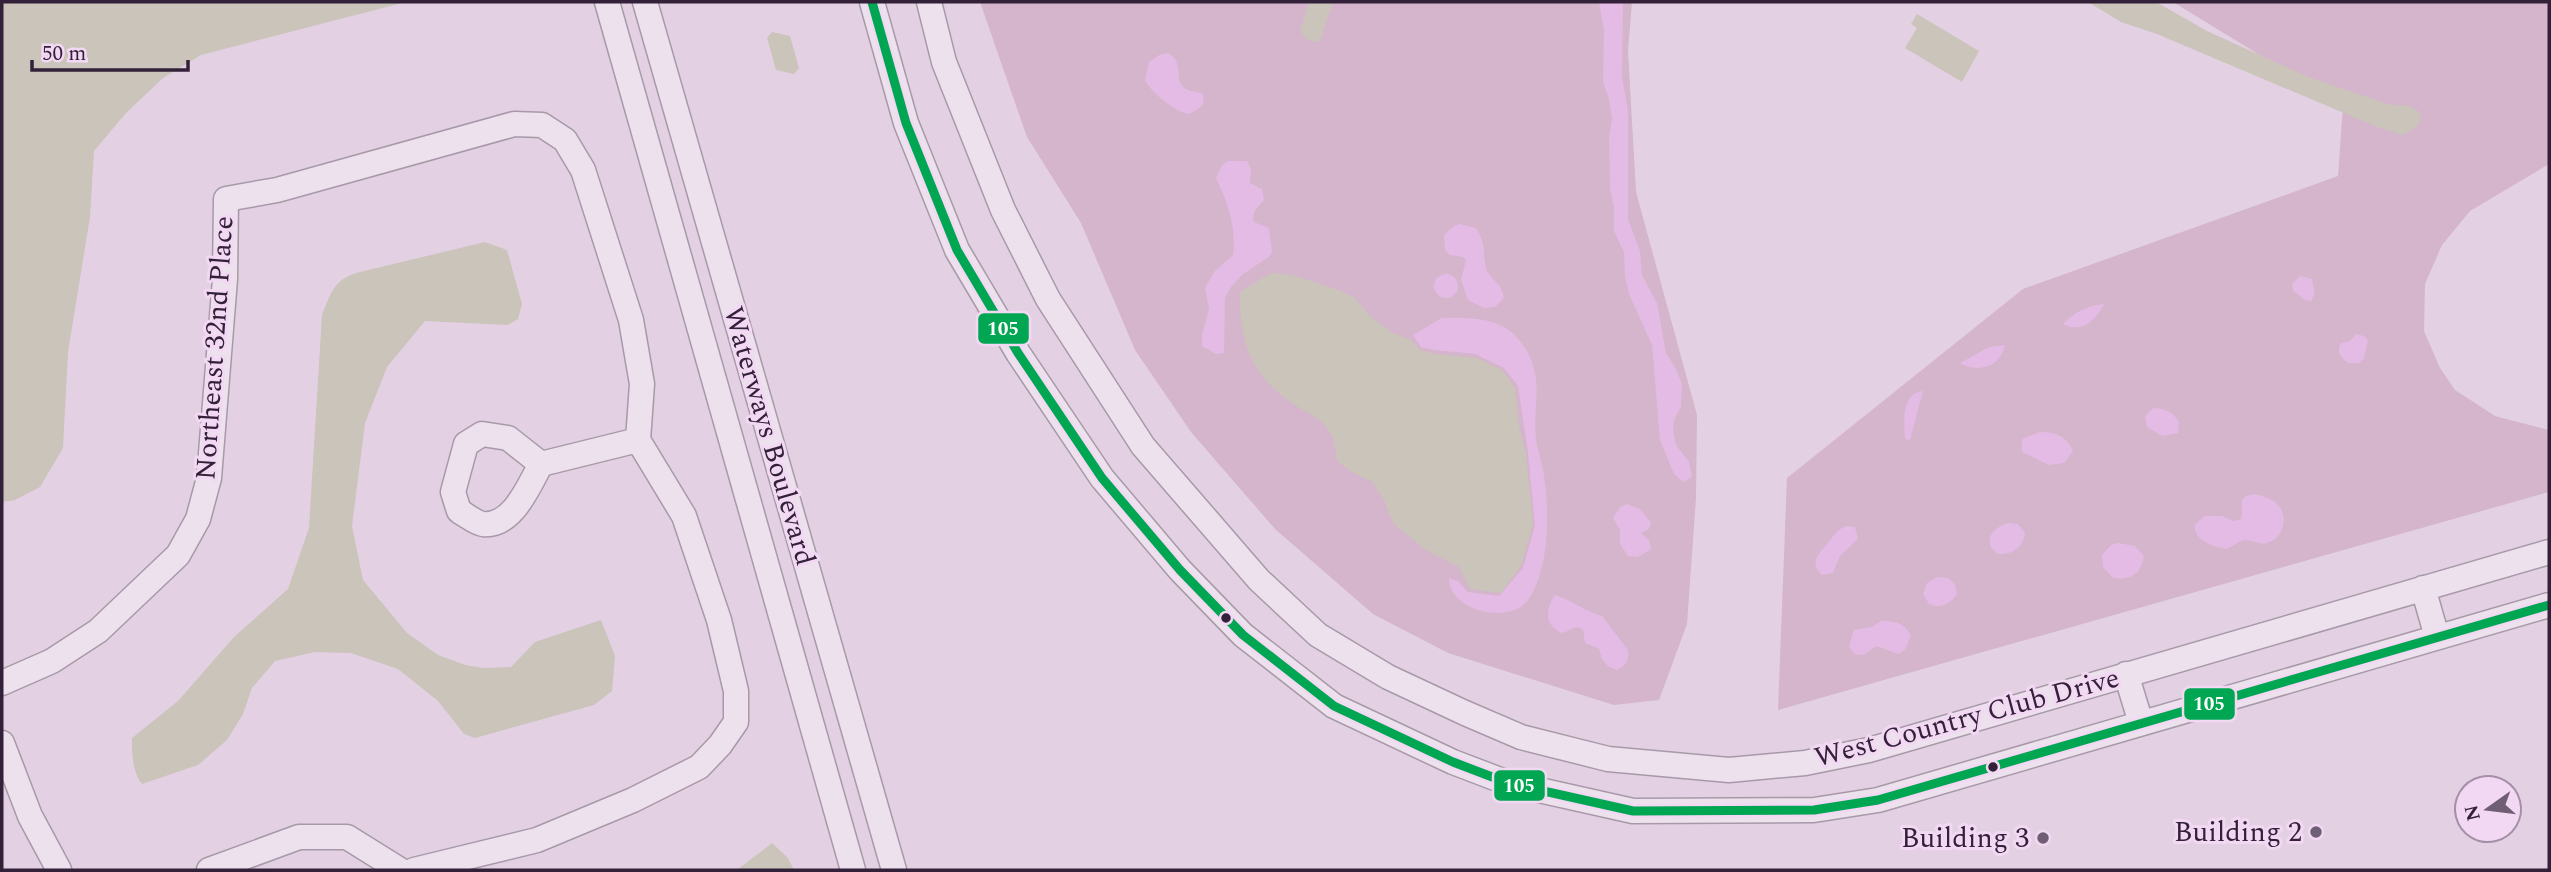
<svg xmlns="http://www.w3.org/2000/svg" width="2551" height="872" font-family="Spectral,serif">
	<rect width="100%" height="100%" fill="#e3d1e3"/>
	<!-- green -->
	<path fill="#d4b5cb" d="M980,2H1632L1628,51L1636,192L1697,415L1696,498L1687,624L1659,700L1614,705L1448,653L1373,614L1275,529L1191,432L1135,350L1081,223L1027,137Z
		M2173,2H2549V164L2470,211L2442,245L2425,284L2424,331L2440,368L2455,390L2495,416L2549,430V492L1778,710L1787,478L2023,289L2338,176L2343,106Z"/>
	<!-- sand -->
	<path fill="#e4bbe4" d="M1599,2H1623L1622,77L1628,110V219L1640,251L1642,275L1657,303L1666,353L1676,369L1682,384L1681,407L1674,420L1673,431L1676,445L1689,462L1692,477L1683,482L1674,474L1660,440L1652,345L1629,294L1625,277L1624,252L1614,231V207L1610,189L1609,138L1612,119L1609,99L1603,82L1604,31Z
		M1168,53C1186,63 1172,81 1186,89C1191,92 1198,91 1203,94C1206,106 1198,110 1188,114C1176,112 1150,92 1145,80L1149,62L1161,54Z
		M1228,161H1247L1251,169L1250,183L1262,189L1264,200C1258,208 1251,211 1254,222L1269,228L1272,252L1270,256L1242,275L1231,287L1225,298L1224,353L1216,354L1202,346V335L1209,309L1205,288L1214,272L1233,255C1236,226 1228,203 1216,178L1222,165Z
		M1460,224L1476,228C1487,246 1482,251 1486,268C1490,280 1502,282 1504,298L1495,307L1484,308L1468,300L1461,280L1466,260L1463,257L1450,255L1445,250L1444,235L1454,226Z
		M1434 286a12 12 0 1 1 24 0a12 12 0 1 1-24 0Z
		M2300,276L2312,279L2315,294L2311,301L2305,300L2293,291L2292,284Z
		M2104,304C2096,321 2081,334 2063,324C2073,313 2089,305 2104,304Z
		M1442,318C1471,318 1501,316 1520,341C1547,376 1532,402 1536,439C1537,448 1540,456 1542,465C1550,501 1551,569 1528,600C1511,625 1449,612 1449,578L1458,581L1468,592L1499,596L1523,568L1535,525L1528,452L1518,386L1504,368L1475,354L1434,350L1421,347L1413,335Z
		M2356,334L2364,336L2368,340L2364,358L2359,363H2349C2341,359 2336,352 2341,343L2350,341Z
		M2005,345C2001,366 1979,374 1960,363L1989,347Z
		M1923,391L1910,440L1905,439C1904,422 1901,393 1923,391Z
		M2153,408C2164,408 2173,411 2179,422L2178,433L2162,436L2147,427L2145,416Z
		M2040,432C2055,432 2067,436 2073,451L2064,463L2049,465L2022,452V439Z
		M2255,494C2262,496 2270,498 2276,503C2289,514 2285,538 2267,543C2260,545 2253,541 2246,540C2239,540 2233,547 2226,549C2212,546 2194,541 2195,525L2204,516H2222L2234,521L2241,519C2245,506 2234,497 2255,494Z
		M1627,504L1640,509L1651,522L1649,529L1641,533L1649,540L1651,549L1638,557L1628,556L1620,544V530L1613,518L1620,507Z
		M2008,523L2018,524L2025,533C2023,548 2012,555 1998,554C1981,542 1992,528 2008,523Z
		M1846,526L1855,527L1858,539L1840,556L1833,573L1822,575C1810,564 1817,555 1826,545C1834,537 1834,531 1846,526Z
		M2118,543L2135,546L2144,556C2141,574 2131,581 2113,578L2103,567L2102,555L2111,545Z
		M1938,577L1948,578L1955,584L1957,594C1951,604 1940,609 1929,604L1923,594L1927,583Z
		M1555,595C1572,600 1586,612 1602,616L1628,650C1629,660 1627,665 1617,670C1605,666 1602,661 1599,649L1585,643L1583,630C1575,623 1571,631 1562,633C1544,626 1545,609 1555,595Z
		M1881,621C1895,621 1903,622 1911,635L1905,650L1898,654L1877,646L1863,655L1854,654L1849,646L1854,630L1872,627Z"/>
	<!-- water -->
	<path fill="#cac4ba" d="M2,2H406L201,55L163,78L126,113L94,151L90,217L68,352L63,448L40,487L15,500L2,502Z
		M1309,2H1333L1320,41H1309L1300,31Z
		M2088,2H2156L2207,31L2306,76L2387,104L2409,106L2420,112L2419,125L2403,135L2377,127L2157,34L2121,22Z
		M1917,14L1979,51L1962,82L1905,48L1917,28L1911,24Z
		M772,32L790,36L799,68L794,74L776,70L767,38Z
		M485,242L507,250L522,304L518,319L507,325L425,321L387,367L365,423L352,526L363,580L407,633L438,655L465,665L483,668L511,667L535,642L601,620L615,656L612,691L594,705L475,738L464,734L438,701L398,669L351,653L315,652L275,661L252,688L243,714L227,740L198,765L142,784C132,771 132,753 132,738L178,701L234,637L288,589L309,528L322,315C331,293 333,281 356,273Z
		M1271,273L1292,275L1336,289L1354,297L1370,316L1391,332L1411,340L1420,350L1434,354L1476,358L1502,370L1515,388L1519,426L1526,455L1533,524L1521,566L1501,593L1470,589L1459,567L1424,549L1393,523L1384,500L1372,482L1350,471L1337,461C1335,452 1335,441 1331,434C1325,421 1310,414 1298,407C1253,379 1239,344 1240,292Z
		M772,843L788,858L794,870H737Z"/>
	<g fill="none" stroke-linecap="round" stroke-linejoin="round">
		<defs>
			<path id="minor" d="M607,2L853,870
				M645,2L894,870
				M872,2L906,123L957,250L1018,353L1102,478L1180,570L1243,635L1334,706L1453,762L1508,783L1633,811L1814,810L1878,800L2549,605
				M929,2L944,62L1003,210L1048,299L1143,446L1259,580L1318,635L1388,677L1465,713L1521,737L1608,759L1729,770L1805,763L1869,750L2549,552
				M482,434L508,438L541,464C529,485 513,527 483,524C476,523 466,515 459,511L453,492L466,444Z
				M541,464L638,440
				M2423,588L2437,637
				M2126,674L2141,723
				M2,683L52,661L98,631L178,555L198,519L209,478L225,279L226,199L277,190L514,124L542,125L565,140L583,170L631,320L642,384L638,440L684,516L719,620L736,691V722L720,745L699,767L633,800L537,840L414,870
				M2,743L30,816L59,870
				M209,870L299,837H347L400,870"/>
		</defs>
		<!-- minor casing -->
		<use href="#minor" stroke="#a899a9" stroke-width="27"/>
		<!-- minor -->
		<use href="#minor" stroke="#ece1ec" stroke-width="24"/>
		<defs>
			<path id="bus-1" d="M872,2L906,123L957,250L1018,353L1102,478L1180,570L1243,635L1334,706L1453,762L1508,783L1633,811L1814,810L1878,800L2549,605"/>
		</defs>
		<!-- bus-1 casing -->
		<use href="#bus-1" stroke="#f2d8f3" stroke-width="14"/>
		<!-- bus-1 -->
		<use href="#bus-1" stroke="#00a651" stroke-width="9"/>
	</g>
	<!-- markers -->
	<g fill="#322138" stroke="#f2d8f3" stroke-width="2.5">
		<circle cx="1226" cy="618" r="6"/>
		<circle cx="1993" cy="767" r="6"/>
	</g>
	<g fill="#705f74" stroke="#f2d8f3" stroke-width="2.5">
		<circle cx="2316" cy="832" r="7"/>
		<circle cx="2043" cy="838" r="7"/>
	</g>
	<g text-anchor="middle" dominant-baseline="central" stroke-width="6" stroke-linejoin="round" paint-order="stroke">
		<!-- street labels -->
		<g font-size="28" fill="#322138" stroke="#f2d8f3">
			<text transform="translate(215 348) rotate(-86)">Northeast 32nd Place</text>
			<text transform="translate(769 436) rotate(74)">Waterways Boulevard</text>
			<text transform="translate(1967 718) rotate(-15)">West Country Club Drive</text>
		</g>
		<!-- poi labels -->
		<g font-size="28" fill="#322138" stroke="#f2d8f3" text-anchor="end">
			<text x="2302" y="832">Building 2</text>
			<text x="2029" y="838">Building 3</text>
		</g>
	</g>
	<g stroke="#f2d8f3" stroke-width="2.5">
		<rect x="977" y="312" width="53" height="33" rx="7" fill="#00a651"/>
		<rect x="2183" y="687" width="53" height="34" rx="7" fill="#00a651"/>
		<rect x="1493" y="769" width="53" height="33" rx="7" fill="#00a651"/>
	</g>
	<g font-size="19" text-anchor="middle" font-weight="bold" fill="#fff">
		<text x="1003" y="335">105</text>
		<text x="2209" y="710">105</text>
		<text x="1519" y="792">105</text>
	</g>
	<!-- border -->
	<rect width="2551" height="872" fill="none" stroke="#322138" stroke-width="7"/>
	<!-- north arrow -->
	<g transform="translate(2488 809) rotate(256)"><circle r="33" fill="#f2d8f3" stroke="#a58fa8" stroke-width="2"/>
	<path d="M0-5L12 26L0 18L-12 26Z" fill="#705f74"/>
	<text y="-10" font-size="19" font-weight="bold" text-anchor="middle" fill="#322138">N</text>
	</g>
	<!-- scale -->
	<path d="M32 60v10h156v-10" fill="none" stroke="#322138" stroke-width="3.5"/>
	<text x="42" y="60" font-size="21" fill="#322138" stroke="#f2d8f3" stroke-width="5" paint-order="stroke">50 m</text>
</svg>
